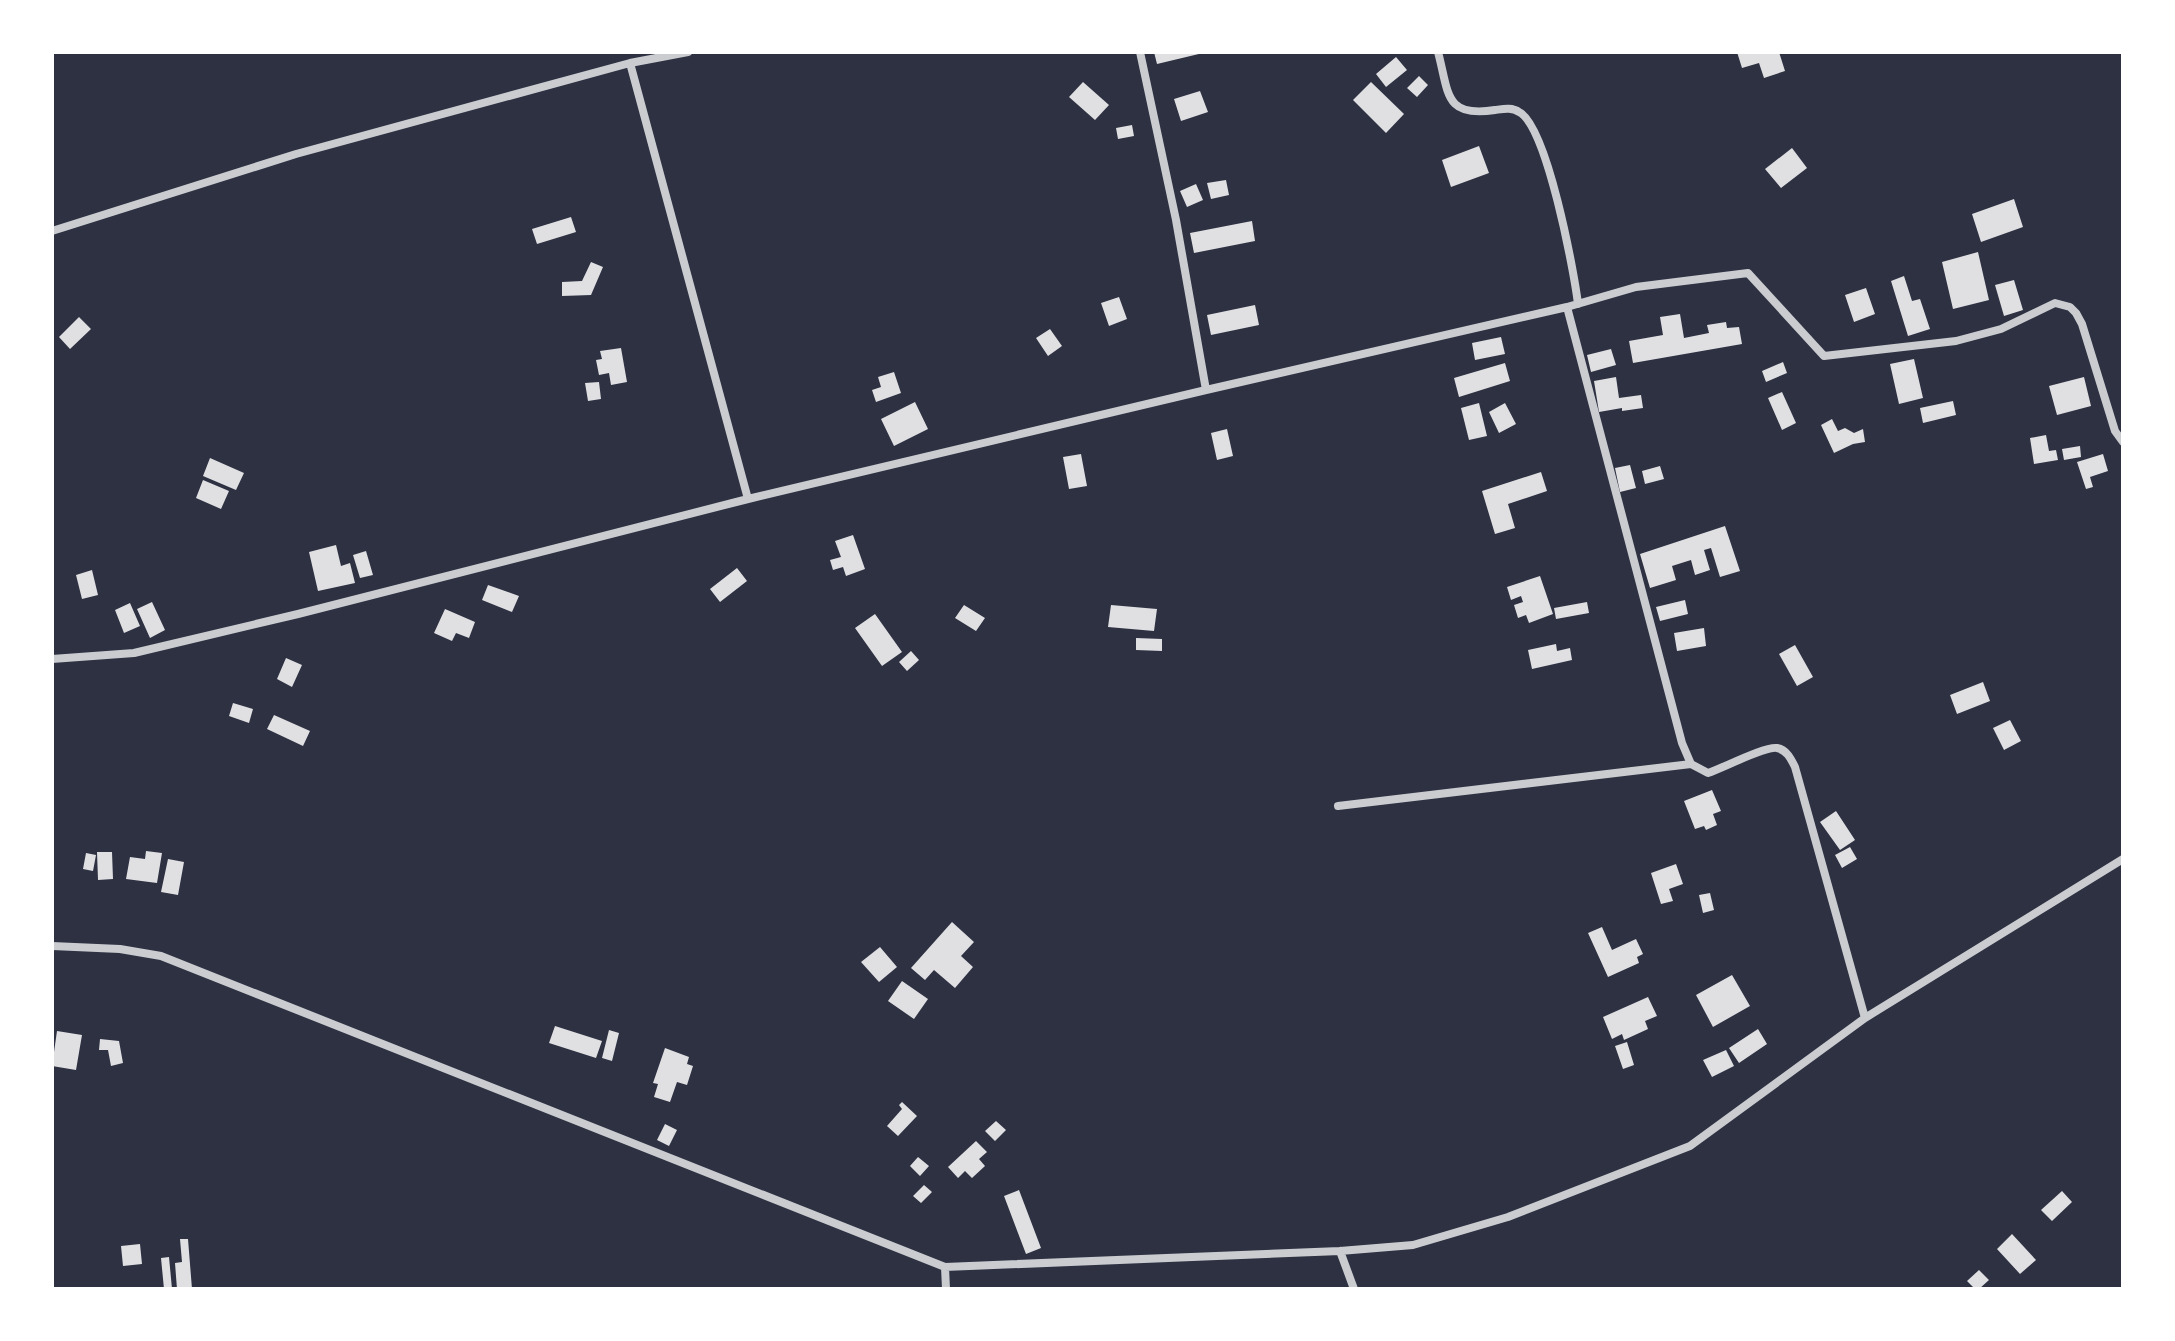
<svg xmlns="http://www.w3.org/2000/svg" width="2175" height="1341" font-family="'PT Sans',sans-serif">
	<rect width="100%" height="100%" fill="#2d3142"/>
	<!-- building -->
	<path fill="#e0e0e3" d="M1154,52H1203V53L1157,64Z
		M1737,52H1779L1785,71L1764,78L1759,63L1742,68Z
		M1396,57L1407,70L1386,87L1376,74Z
		M1419,76L1428,85L1417,97L1407,88Z
		M1083,82L1109,105L1095,120L1069,97Z
		M1371,82L1404,114L1386,133L1353,100Z
		M1200,91L1208,112L1181,121L1174,99Z
		M1132,125L1134,136L1118,139L1116,128Z
		M1479,146L1489,173L1451,187L1442,160Z
		M1792,148L1807,168L1781,188L1765,169Z
		M1226,180L1229,195L1211,199L1207,183Z
		M1196,184L1203,200L1187,207L1180,191Z
		M2014,199L2023,227L1981,242L1972,214Z
		M571,217L576,232L537,244L532,229Z
		M1252,221L1255,241L1194,253L1190,233Z
		M1978,252L1989,300L1953,309L1942,262Z
		M591,262L603,267L591,295L562,296V282L582,281Z
		M1904,276L1912,301L1920,299L1930,329L1908,336L1891,281Z
		M2014,280L2023,310L2004,316L1995,285Z
		M1866,288L1875,314L1854,322L1845,295Z
		M1119,297L1127,319L1109,326L1101,303Z
		M1255,305L1259,325L1211,335L1207,315Z
		M1680,314L1684,338L1709,333L1707,325L1726,322L1727,328L1739,327L1742,344L1633,363L1629,341L1663,335L1660,317Z
		M79,317L91,329L70,349L59,337Z
		M1050,329L1062,346L1048,356L1036,338Z
		M1501,337L1505,354L1475,360L1472,343Z
		M621,348L627,382L611,385L609,373L599,375L596,360L602,359L600,351Z
		M1611,349L1616,365L1591,372L1587,355Z
		M1914,359L1923,398L1899,404L1890,364Z
		M1783,362L1787,373L1766,382L1762,371Z
		M1505,363L1510,381L1459,397L1454,378Z
		M894,372L901,393L876,402L872,390L881,387L878,377Z
		M1616,377L1619,398L1641,395L1643,408L1622,411V408L1599,412L1594,381Z
		M2084,377L2091,406L2057,415L2049,386Z
		M599,382L601,399L588,401L585,383Z
		M1782,392L1796,423L1782,430L1768,398Z
		M1953,401L1956,415L1923,423L1920,408Z
		M915,402L928,429L894,446L881,419Z
		M1479,403L1487,436L1469,440L1461,408Z
		M1505,403L1516,424L1499,433L1489,412Z
		M1832,419L1838,431L1845,428L1854,433L1863,429L1865,442L1853,444L1834,453L1821,425Z
		M1227,429L1233,456L1217,460L1211,433Z
		M2046,435L2049,451L2056,450L2058,460L2034,464L2030,438Z
		M2080,446L2081,457L2064,460L2062,449Z
		M1081,454L1087,486L1069,489L1063,457Z
		M2103,454L2108,471L2090,477L2093,487L2086,489L2077,462Z
		M210,458L244,473L236,490L203,476Z
		M1630,465L1636,488L1620,492L1615,468Z
		M1660,466L1664,479L1645,484L1642,471Z
		M1541,472L1547,491L1508,504L1515,528L1495,534L1482,491Z
		M203,480L229,491L221,509L196,498Z
		M1725,526L1740,571L1720,577L1711,548L1704,550L1710,570L1695,575L1691,560L1672,566L1676,580L1650,588L1640,554Z
		M853,535L865,569L846,576L843,567L833,570L830,560L841,557L835,541Z
		M336,545L341,566L350,563L355,583L318,591L309,552Z
		M366,551L373,575L360,578L353,555Z
		M737,568L747,581L720,602L710,589Z
		M92,570L98,595L82,599L76,575Z
		M1540,576L1553,614L1529,623L1526,615L1518,618L1514,605L1523,602L1521,596L1511,600L1507,587Z
		M488,585L519,596L512,612L482,600Z
		M1685,600L1688,614L1660,621L1656,607Z
		M152,602L165,630L150,638L137,609Z
		M1587,602L1589,613L1556,619L1554,608Z
		M130,603L140,626L124,633L115,610Z
		M964,605L985,618L976,631L955,618Z
		M1111,605L1157,609L1154,631L1108,627Z
		M445,609L475,622L469,638L456,633L452,641L434,633Z
		M875,614L902,652L882,666L855,628Z
		M1704,628L1706,646L1677,651L1674,633Z
		M1136,638L1162,639V651L1136,650Z
		M1556,644L1557,651L1570,648L1572,660L1532,669L1528,650Z
		M1795,645L1813,677L1797,686L1779,654Z
		M911,651L919,660L907,671L899,662Z
		M286,658L302,665L292,687L277,679Z
		M1983,682L1990,701L1957,714L1950,695Z
		M233,703L253,709L249,723L229,716Z
		M274,715L310,731L303,746L267,729Z
		M2010,720L2021,741L2004,750L1993,728Z
		M1712,790L1721,811L1713,814L1717,825L1706,830L1704,826L1695,829L1684,801Z
		M1836,811L1855,840L1840,850L1820,822Z
		M1850,847L1857,859L1842,868L1835,855Z
		M146,851L162,853L157,883L126,879L130,857L145,859Z
		M97,852H112L113,879L98,880Z
		M86,853L96,855L93,871L83,869Z
		M168,859L184,862L178,895L161,892Z
		M1676,864L1683,884L1669,889L1673,901L1661,904L1651,873Z
		M1710,893L1714,910L1703,913L1699,895Z
		M952,922L974,942L961,956L973,967L955,988L934,970L925,980L911,968Z
		M1602,927L1612,950L1636,939L1643,954L1637,957L1639,963L1608,977L1588,933Z
		M880,947L897,967L879,982L861,962Z
		M1732,975L1750,1006L1713,1027L1696,995Z
		M902,981L928,999L914,1019L888,1001Z
		M1648,997L1657,1016L1645,1021L1648,1029L1624,1040L1622,1034L1612,1039L1603,1017Z
		M555,1026L602,1041L596,1058L549,1043Z
		M1758,1029L1767,1044L1739,1063L1729,1048Z
		M609,1030L619,1033L612,1061L602,1058Z
		M57,1031L82,1035L76,1070L52,1066Z
		M100,1039L119,1041L123,1063L111,1066L108,1050H99Z
		M1627,1042L1634,1065L1623,1069L1615,1046Z
		M665,1048L689,1057L687,1064L693,1066L687,1085L677,1082L670,1102L654,1097L658,1084L653,1083Z
		M1726,1050L1734,1066L1712,1077L1703,1060Z
		M902,1102L917,1116L898,1136L887,1126L902,1109L899,1105Z
		M996,1121L1006,1130L995,1141L985,1131Z
		M665,1124L677,1130L669,1146L657,1140Z
		M976,1141L987,1152L979,1159L985,1166L972,1178L965,1171L958,1178L948,1167Z
		M918,1157L929,1166L920,1176L910,1166Z
		M924,1185L932,1192L921,1203L913,1196Z
		M1019,1190L1041,1248L1026,1254L1004,1196Z
		M2062,1191L2072,1202L2052,1221L2041,1210Z
		M2012,1234L2036,1260L2020,1274L1997,1249Z
		M180,1239H188L192,1289H177L175,1263L182,1262Z
		M140,1244L142,1264L123,1266L121,1246Z
		M169,1257L172,1289H164L161,1258Z
		M1979,1270L1989,1280L1979,1289H1975L1967,1281Z"/>
	<g fill="none" stroke-linecap="round" stroke-linejoin="round">
		<!-- minor -->
		<path stroke="#caccd0" stroke-width="8" d="M1140,52L1176,220L1206,390
			M1438,52C1449,93 1444,118 1495,110C1503,109 1512,107 1519,112C1547,126 1574,271 1578,304
			M630,63L748,499
			M52,231L296,154L630,63L688,52
			M1567,307L1682,743L1691,764L1708,773C1723,768 1765,746 1777,748C1787,750 1791,759 1795,767L1865,1018
			M52,659L134,653L298,614L748,499L1206,390L1567,307L1636,287L1748,273L1824,356L1956,341L2001,329L2055,303L2070,307L2076,313L2082,324L2115,431L2123,442
			M1338,806L1691,764
			M52,946L120,949L161,956L945,1267L1340,1251L1413,1245L1508,1217L1690,1146L1865,1018L2123,859
			M1340,1251L1354,1289
			M945,1267L946,1289"/>
	</g>
	<!-- border -->
	<rect width="2175" height="1341" fill="none" stroke="#ffffff" stroke-width="108"/>
</svg>
